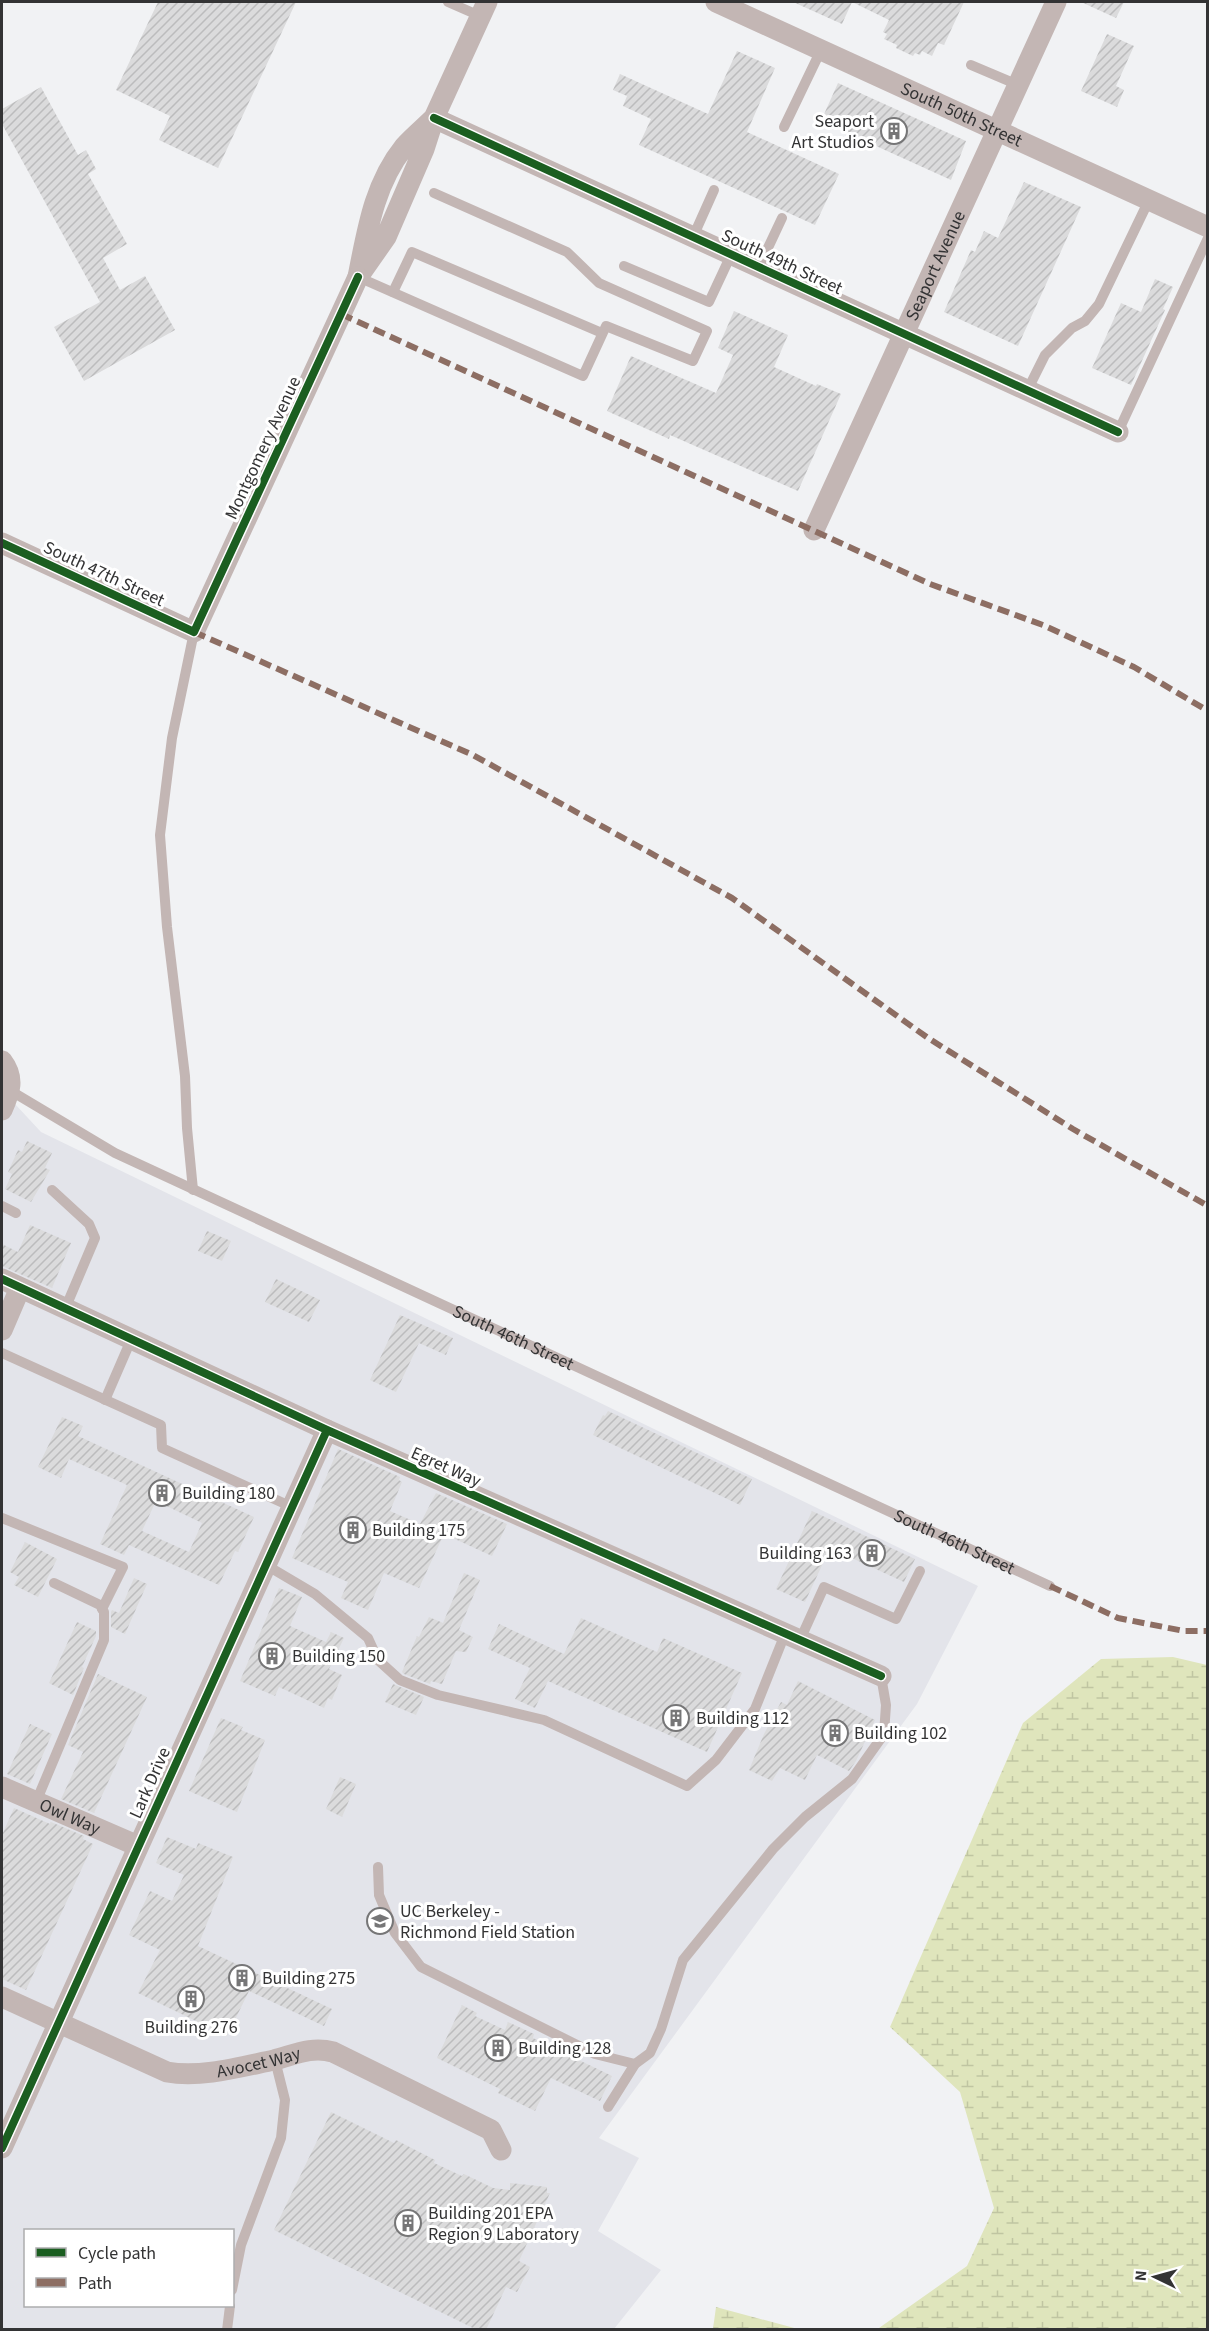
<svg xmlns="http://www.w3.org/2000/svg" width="1209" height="2331" font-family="'Source Sans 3',sans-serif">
	<defs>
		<pattern id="wetland-marsh" width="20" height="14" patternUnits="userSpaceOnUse" patternTransform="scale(1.5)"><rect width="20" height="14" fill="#dfe5bc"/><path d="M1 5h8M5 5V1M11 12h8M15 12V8" fill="none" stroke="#c0c5a2"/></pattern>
		<pattern id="building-hatch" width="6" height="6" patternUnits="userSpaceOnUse" patternTransform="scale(1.5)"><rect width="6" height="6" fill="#dbdbdc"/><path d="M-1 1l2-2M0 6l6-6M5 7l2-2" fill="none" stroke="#bcbcbd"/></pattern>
	</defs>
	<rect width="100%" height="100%" fill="#f1f2f4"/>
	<!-- built -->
	<path fill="#e3e4ea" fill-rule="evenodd" d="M2,1090L41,1132L978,1586L917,1704L599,2138L639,2158L598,2231L661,2270L614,2329H2ZM26,2230H232V2306H26Z"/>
	<!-- wetland -->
	<path fill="url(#wetland-marsh)" d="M1173,1657L1207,1665V2329H870L879,2328L967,2266L994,2208L960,2092L890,2027L1023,1723L1101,1659Z
		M716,2307L798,2329H713Z"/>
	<!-- building -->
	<path fill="url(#building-hatch)" fill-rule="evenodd" d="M158,2H296L218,168L159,140L170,116L116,90Z
		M793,2H964L944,45L938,43L932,56L922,51L920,55L915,53L913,56L896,48L897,45L884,39L887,34L883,32L889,20L852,2L842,24Z
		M1081,2H1124L1116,18Z
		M1107,34L1134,46L1116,86L1124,90L1117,107L1081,91Z
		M737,51L775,68L747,132L839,174L815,225L639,145L651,119L623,106L627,96L613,90L620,74L708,114Z
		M838,83L966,141L951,180L821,121Z
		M41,87L78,155L86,150L96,169L88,174L127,244L103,258L120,290L145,276L175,330L84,381L54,327L100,302L2,124V109Z
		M1024,182L1081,207L1018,346L944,312L971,250L975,252L984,231L998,238Z
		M1155,279L1173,287L1163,309L1165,310L1131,385L1092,368L1121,303L1141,312Z
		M734,311L788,335L774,367L816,386L817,384L841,394L798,491L670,435L669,439L607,411L631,356L716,393L733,355L718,348Z
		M27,1141L52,1153L45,1168L50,1170L31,1202L5,1189L12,1174L8,1172L18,1150L22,1152Z
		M30,1225L71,1243L52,1288L2,1266V1244L18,1252Z
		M207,1231L231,1241L222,1261L198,1251Z
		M276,1279L320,1300L309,1322L265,1302Z
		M400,1315L453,1338L446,1355L419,1343L396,1392L370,1380Z
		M608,1411L752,1479L740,1505L593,1435L603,1415L605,1416Z
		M62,1417L83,1426L78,1436L254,1517L238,1552L235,1551L219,1585L129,1545L124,1555L100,1544L127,1485L69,1459L61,1478L38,1467ZM156,1501L202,1523L189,1552L142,1531Z
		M338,1449L400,1477L399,1480L402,1482L390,1511L420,1524L436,1493L507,1524L492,1556L444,1534L419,1588L384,1573L368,1610L341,1598L348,1582L292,1558Z
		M812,1511L915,1559L904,1582L830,1548L805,1602L776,1589Z
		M25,1542L57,1559L38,1597L14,1585L19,1577L10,1572Z
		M464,1573L480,1580L459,1630L473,1637L466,1652L456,1651L442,1684L431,1681L430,1684L404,1674L402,1672L417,1636L419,1637L429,1617L443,1623Z
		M134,1578L147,1584L125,1634L111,1627V1612L112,1610L119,1613Z
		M279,1588L302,1597L290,1626L326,1642L331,1632L344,1638L329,1669L342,1675L332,1700L328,1698L324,1708L279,1687L275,1696L240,1681Z
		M581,1618L657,1652L663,1638L742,1673L707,1752L548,1681L535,1708L515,1699L530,1668L488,1649L499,1624L564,1654Z
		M77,1622L96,1631V1636L82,1667L84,1668L73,1695L49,1683Z
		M98,1674L147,1697L94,1813L61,1799L83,1752L68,1745Z
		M798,1681L875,1720L856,1761L849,1771L817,1755L805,1780L780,1768L772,1781L749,1770L764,1734L781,1702L787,1705Z
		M393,1684L424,1697L416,1715L385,1702Z
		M221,1718L243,1727L241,1730L265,1740L237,1812L189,1791Z
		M30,1724L52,1734L30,1784L7,1774Z
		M340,1777L356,1784L342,1817L326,1809Z
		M14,1808L50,1824L51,1822L84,1836L83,1839L93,1844L26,1990L2,1979V1835Z
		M167,1837L196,1849L198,1843L233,1857L198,1946L332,2009L324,2026L249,1991L227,2036L138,1993L160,1950L129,1935L150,1891L172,1901L184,1875L156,1863Z
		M462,2005L477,2013L475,2016L505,2030L508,2022L534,2034L533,2038L612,2076L600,2101L551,2078L535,2111L498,2093L500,2089L437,2058Z
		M331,2112L394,2143L396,2140L435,2160L434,2163L462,2176L464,2174L493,2188L510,2190V2183L547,2187V2193H550L519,2261L530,2267L517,2292L506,2287L486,2330H477L274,2230Z"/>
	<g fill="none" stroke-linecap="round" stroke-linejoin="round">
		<!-- lane -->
		<g stroke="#c3b6b4" stroke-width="10">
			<path d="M448,2L480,16"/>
			<path d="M971,65L1018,85"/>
			<path d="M784,127L821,50"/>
			<path d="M693,237L714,190"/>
			<path d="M624,266L709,302L731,255"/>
			<path d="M759,267L782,218"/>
			<path d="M358,277L583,376L606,326L693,361L707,331L599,283L567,252L434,193"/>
			<path d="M393,292L412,252L602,333"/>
			<path d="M1027,391L1045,355L1072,328L1085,321L1099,304L1149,200"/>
			<path d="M1118,432L1208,238"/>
			<path id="s1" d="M11,1091L115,1153L1050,1586"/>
			<path d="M52,1190L89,1224L95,1238L65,1309"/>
			<path d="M193,1190L187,1128L185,1076L167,927L160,835L172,738L194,632"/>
			<path d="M2,1206L16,1213"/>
			<path d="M2,1353L161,1425L162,1448L292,1507"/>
			<path d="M105,1400L131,1340"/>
			<path d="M2,1518L123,1567L102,1609"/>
			<path d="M266,1565L315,1594L368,1638L378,1660L400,1680L438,1695L544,1720L687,1786L716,1760L755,1709L785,1634"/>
			<path d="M800,1640L824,1587L896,1619L920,1571"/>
			<path d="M36,1802L104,1640V1612L100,1605L54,1583"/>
			<path d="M378,1867L379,1895L395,1933L421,1967L595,2054L635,2064"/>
			<path d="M608,2107L635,2064L650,2053L661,2029L683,1960L773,1849L805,1817L852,1779L884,1734L886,1705L881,1676"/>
			<path d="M232,2290L241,2245L281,2138L285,2100L275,2060"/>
			<path d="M227,2330L230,2306"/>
		</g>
		<!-- street -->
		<g stroke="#c3b6b4" stroke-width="21">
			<path id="s2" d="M716,2L1208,227"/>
			<path d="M434,118L1118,432"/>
			<path d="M434,118C424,128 413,137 404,147C374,184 367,232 358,277L386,237L424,149L434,118L487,2"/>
			<path id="s3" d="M814,530L1056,2"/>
			<path d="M2,543L194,632L358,277"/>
			<path d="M2,1061C15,1078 10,1092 2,1110"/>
			<path d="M2,1279L327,1430L881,1676"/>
			<path d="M2,1330L20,1288"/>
			<path id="s4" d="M2,1787L138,1846"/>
			<path id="s5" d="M2,1997L167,2072C201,2078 240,2067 274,2060C294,2055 311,2046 333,2052L491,2130L501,2150"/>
			<path d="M2,2148L327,1430"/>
		</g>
		<!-- quiet -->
		<path stroke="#8d6e63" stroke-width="6" stroke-dasharray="12 6" stroke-linecap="butt" d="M341,314L930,584L1043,625L1134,667L1208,711
			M194,632L473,755L732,898L928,1038L1073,1129L1208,1206
			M1050,1586L1118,1618L1184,1631H1208"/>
		<defs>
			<path id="cycleway" d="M434,118L1118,432
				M2,543L194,632L358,277
				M2,1279L327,1430L881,1676
				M2,2148L327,1430"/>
		</defs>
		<!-- cycleway casing -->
		<use href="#cycleway" stroke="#fff" stroke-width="11"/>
		<!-- cycleway -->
		<use href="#cycleway" stroke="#1b5e20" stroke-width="8"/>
	</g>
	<!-- icons -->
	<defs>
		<symbol id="building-ring" viewBox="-11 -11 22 22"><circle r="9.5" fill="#fff" stroke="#767677" stroke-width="1.5"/><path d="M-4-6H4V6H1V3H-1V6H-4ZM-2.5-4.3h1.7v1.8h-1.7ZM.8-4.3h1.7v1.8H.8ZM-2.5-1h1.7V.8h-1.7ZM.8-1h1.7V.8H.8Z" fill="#767677"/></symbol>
		<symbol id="university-ring" viewBox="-11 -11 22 22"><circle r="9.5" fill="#fff" stroke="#767677" stroke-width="1.5"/><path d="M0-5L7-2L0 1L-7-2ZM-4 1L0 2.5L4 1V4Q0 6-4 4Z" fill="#767677"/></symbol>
	</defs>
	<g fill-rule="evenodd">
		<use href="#building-ring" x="879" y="116" width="30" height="30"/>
		<use href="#building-ring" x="147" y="1478" width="30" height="30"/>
		<use href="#building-ring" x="338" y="1515" width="30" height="30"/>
		<use href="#building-ring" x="857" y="1538" width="30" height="30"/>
		<use href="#building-ring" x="257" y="1641" width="30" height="30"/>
		<use href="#building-ring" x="661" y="1703" width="30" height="30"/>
		<use href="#building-ring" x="820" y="1718" width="30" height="30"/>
		<use href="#university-ring" x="365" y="1906" width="30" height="30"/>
		<use href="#building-ring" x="227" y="1963" width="30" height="30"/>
		<use href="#building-ring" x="176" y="1984" width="30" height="30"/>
		<use href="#building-ring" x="483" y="2033" width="30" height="30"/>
		<use href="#building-ring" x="393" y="2208" width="30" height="30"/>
	</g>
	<g text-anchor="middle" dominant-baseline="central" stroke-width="6" stroke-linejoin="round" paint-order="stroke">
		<!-- street labels -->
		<g font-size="18" fill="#333334" stroke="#fff">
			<text stroke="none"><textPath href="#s2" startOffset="270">South 50th Street</textPath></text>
			<text transform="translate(782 262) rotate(25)">South 49th Street</text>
			<text stroke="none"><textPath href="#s3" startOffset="291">Seaport Avenue</textPath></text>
			<text transform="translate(263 448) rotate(-65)">Montgomery Avenue</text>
			<text transform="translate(104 574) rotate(25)">South 47th Street</text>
			<text stroke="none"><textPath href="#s1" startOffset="560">South 46th Street</textPath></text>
			<text transform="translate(446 1467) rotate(24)">Egret Way</text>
			<text stroke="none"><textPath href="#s1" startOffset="1046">South 46th Street</textPath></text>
			<text transform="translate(150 1783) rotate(-66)">Lark Drive</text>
			<text stroke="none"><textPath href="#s4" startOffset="74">Owl Way</textPath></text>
			<text stroke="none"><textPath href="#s5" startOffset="274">Avocet Way</textPath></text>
		</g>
		<!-- poi labels -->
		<g font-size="18" fill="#333334" stroke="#fff" text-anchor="start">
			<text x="874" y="121" text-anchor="end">Seaport<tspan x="874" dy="21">Art Studios</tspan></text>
			<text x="182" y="1493">Building 180</text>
			<text x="372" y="1530">Building 175</text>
			<text x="852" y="1553" text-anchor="end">Building 163</text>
			<text x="292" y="1656">Building 150</text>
			<text x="696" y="1718">Building 112</text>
			<text x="854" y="1733">Building 102</text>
			<text x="400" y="1911">UC Berkeley -<tspan x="400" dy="21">Richmond Field Station</tspan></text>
			<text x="262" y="1978">Building 275</text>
			<text x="191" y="2027" text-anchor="middle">Building 276</text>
			<text x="518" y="2048">Building 128</text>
			<text x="428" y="2213">Building 201 EPA<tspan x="428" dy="21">Region 9 Laboratory</tspan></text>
		</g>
	</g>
	<!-- border -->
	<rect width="1209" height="2331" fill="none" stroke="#333334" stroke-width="6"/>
	<!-- legend -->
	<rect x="24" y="2229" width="210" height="78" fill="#ffffff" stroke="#adadae" stroke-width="1.5"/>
	<rect x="36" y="2248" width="30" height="9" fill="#1b5e20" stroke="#adadae" stroke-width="1.5"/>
	<text x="78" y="2259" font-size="18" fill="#333334">Cycle path</text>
	<rect x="36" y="2278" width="30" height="9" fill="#8d6e63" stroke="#adadae" stroke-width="1.5"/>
	<text x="78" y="2289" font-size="18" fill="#333334">Path</text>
	<!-- north arrow -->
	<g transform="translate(1155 2277) rotate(275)" stroke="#ffffff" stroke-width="4.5" paint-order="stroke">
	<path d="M0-4.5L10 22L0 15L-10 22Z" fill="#333334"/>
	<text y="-9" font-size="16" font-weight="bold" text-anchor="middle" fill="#333334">N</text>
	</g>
</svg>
